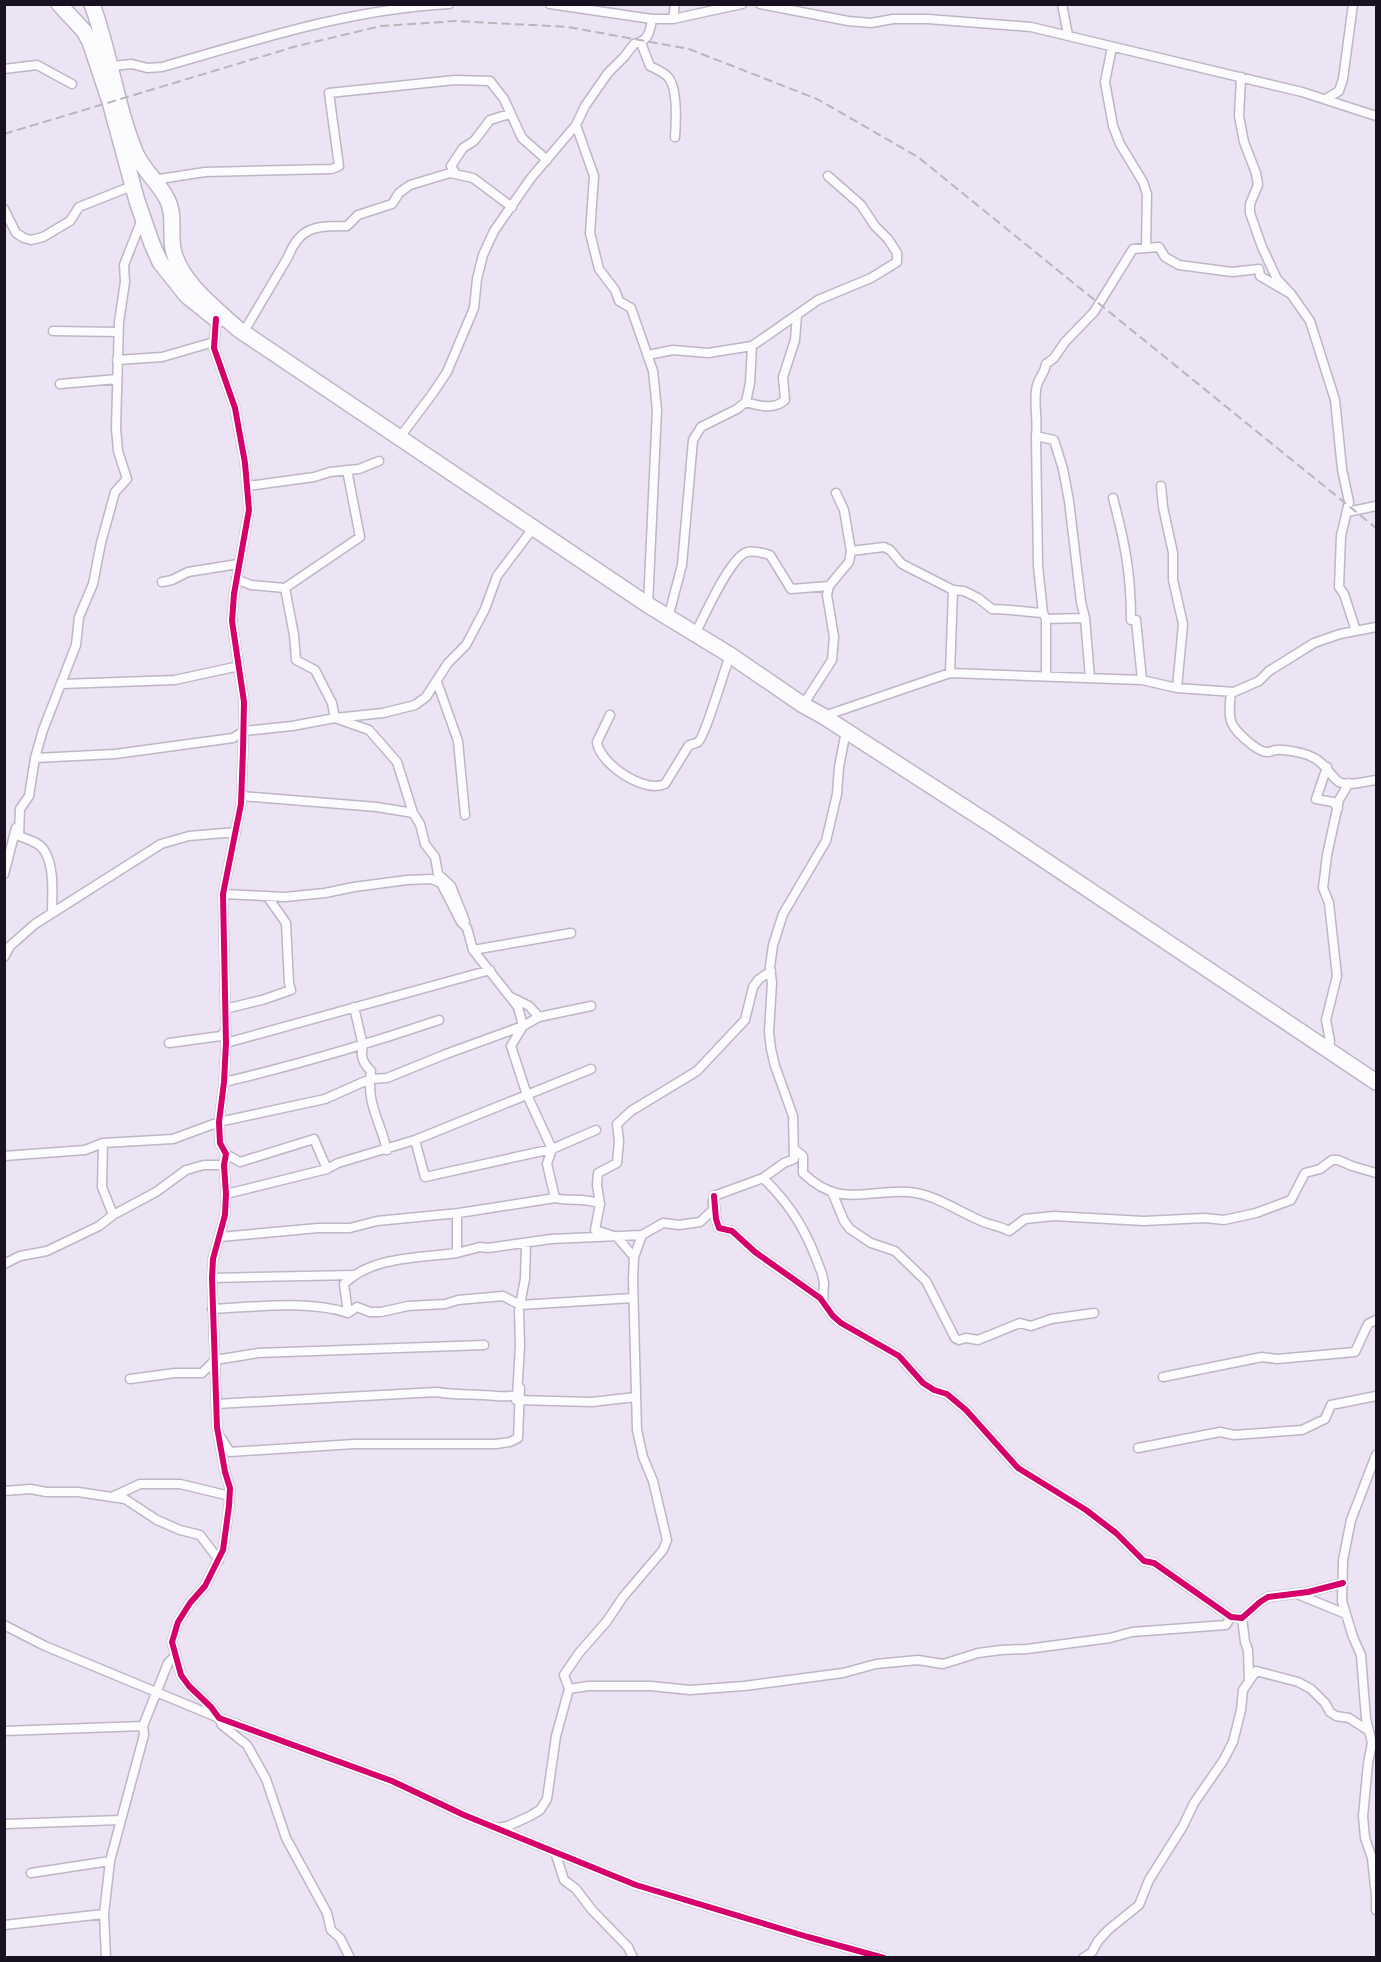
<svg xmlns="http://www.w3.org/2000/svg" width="1381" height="1962" font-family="'Titillium Web',sans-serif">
	<rect width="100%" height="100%" fill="#ece3f4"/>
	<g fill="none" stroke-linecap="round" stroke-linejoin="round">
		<defs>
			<path id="street" d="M550,4L652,19H673L742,4
				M760,4L848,21L871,23L893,19H928L1031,27L1302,92L1376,116
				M1062,4L1068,35
				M673,19L675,4
				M641,43L650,66C656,69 663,72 667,76C678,86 676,123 675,137
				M1112,47L1105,82L1113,126L1120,144L1143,182L1147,194L1146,247
				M111,66L132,64L147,68L162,67C257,40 350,9 449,4
				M4,69L37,65L72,84
				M1241,77L1239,116L1244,142L1256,173L1258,185L1250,204V213L1262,247L1277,279L1291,294L1310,321L1335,400L1342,469L1349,502L1341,536L1339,587L1344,594L1356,631
				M1326,99L1339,91L1343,79L1353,4
				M576,125L594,176L590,233L599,269L615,290L619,301L631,308L653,371L657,410L648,605
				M456,174L451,166L463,148L474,141L490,120L509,114
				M153,180L205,172L332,169L339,166L329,93L455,80L490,81L504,99L522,138L547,160
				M4,209L16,233L24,238L31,240L43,237L70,221L79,207L132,186
				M216,319L214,348L235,408L245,463L249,510L234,594L232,621L244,702L243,750L241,804L223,894L226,1043L224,1082L219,1122L220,1143L226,1154L224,1165L226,1194L225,1215L213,1259L212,1278L217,1427L225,1472L230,1488L229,1506L223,1550L205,1586L190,1603L178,1622L172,1642L181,1675L189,1686L211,1707L219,1718L392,1781L464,1815L636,1885L808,1937L884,1958
				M53,331L118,332
				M243,333L288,257C300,226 316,226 347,226L358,215L392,204L399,193L410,185L450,173L473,178L512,207
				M648,355L673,350L708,353L752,346L818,300L871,278L897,262V253L888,239L875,226L861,205L828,176
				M117,360L162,357L214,342
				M60,384L117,379
				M746,402C759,406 774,410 785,400L783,377L795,340L797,315
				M1036,436L1054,440L1063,469L1069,501L1081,602L1085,618L1090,678
				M400,437L433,393L447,372L474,308L477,279L483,255L494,231L531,178L576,125L585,106L608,73L624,57L634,44C648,41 650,33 652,19
				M248,486L314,477L330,472L359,469L379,461
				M1161,486L1163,507L1173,553V580L1183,624L1177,688
				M1113,498C1125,543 1131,574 1131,620H1136L1142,680
				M1347,512L1376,506
				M851,551L884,547L890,550L902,564L953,590L964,591L978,598L992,609C1009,609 1025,612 1043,613
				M236,579L251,585L285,588L294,635L296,660L315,670L332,703L335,718L369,730L397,762L413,813L420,824L425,844L435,857L438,874L451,886L465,921
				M162,582L172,580L188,572L238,564
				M285,588L360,537L347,470
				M668,618L682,565L693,440L701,427L737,409L746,402L750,383L752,346
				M1046,619L1085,618
				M695,634C704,617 730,557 747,552C755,550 763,553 770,555L791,589L829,586
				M950,673L953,590
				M1046,676V619L1043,613L1038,566L1036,436C1038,420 1034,407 1036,391C1036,380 1045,374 1046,364L1054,358L1065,342L1094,312L1133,249L1159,247L1165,257L1179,265L1232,272L1259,269L1260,276L1291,294
				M437,682L458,741L465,815
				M62,684L175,680L239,666
				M1231,692C1228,721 1228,725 1251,744C1255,747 1261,752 1267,752C1271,752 1273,750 1276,750C1284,749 1305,753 1312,757C1325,762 1331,777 1339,782C1348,787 1367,781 1376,780
				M803,705L832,660L834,637L827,595L829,586L849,562L851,551L844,510L836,493
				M610,715L597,742C599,763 644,794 665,784L689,745C690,745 697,743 698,742C705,737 725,668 730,655
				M824,716L950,673L1142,680L1177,688L1234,692L1259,681L1269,671L1314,643L1340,634L1376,627
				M35,758L115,754L233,738L244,731L292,726L335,718L383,713L415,705L426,697L448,663L466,645L485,609L497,576L534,527
				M1327,767L1316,799L1333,802L1338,808
				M241,796L377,807L413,813
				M4,874L16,828
				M223,894L285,897L325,893L354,887L407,880L431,879L441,883L461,922L467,928L473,950L518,1007L523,1026L511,1046L527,1095L552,1149L547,1164L555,1198C570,1202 585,1197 600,1204
				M52,913C52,894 55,867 44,850C39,842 27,839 19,836L20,809L29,796L35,758L43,730L76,645L79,617L93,584L101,543L115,492L127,479L118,451L116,428L119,322L125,282L124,265L142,219
				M473,950L571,933
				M4,957L10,946L35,924L161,844L189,836L236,832
				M513,998L529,1006L539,1017
				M354,1007L363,1046C360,1057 363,1063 371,1071C366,1104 380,1120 387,1150
				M225,1009L262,1000L291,990L289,983L286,923L267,896
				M169,1043L221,1036L226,1029
				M226,1043L490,970
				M1328,1051L1330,1041L1326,1020L1337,976L1329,903L1323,888L1327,855L1339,800L1349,783
				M224,1082C297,1065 368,1044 439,1020
				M415,1140L425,1177L552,1149L596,1130
				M103,1143L102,1187L113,1215
				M794,1149L803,1156V1173C840,1209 867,1189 909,1192C934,1194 956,1210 979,1220C988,1225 998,1225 1009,1231L1025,1219L1054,1216L1144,1221L1205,1218L1224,1220L1256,1213L1291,1200L1305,1173L1320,1169L1332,1160H1338L1352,1166L1376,1173
				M226,1154L240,1162L314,1139L327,1169
				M4,1156L85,1150L103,1143L173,1139L219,1122L325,1099L370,1079L387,1078L446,1054L523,1026L539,1017L591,1006
				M763,1178C793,1207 808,1234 822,1274L824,1283L823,1302
				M832,1192L844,1221L850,1229L871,1243L895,1251L926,1281L955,1338L959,1340L966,1338L978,1340L1020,1323L1031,1326L1051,1319L1094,1313
				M226,1194L327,1169L338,1163L415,1140L591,1069
				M714,1196L716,1219L719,1228L732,1231L755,1252L820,1298L833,1316L841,1323L899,1356L923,1383L934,1390L947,1394L966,1410L1018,1468L1086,1510L1116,1533L1144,1561L1154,1563L1231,1617L1242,1618L1260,1602L1268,1597L1308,1592L1343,1583
				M714,1196L763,1178L784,1163L794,1159L793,1116L775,1066L771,1049L769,1032L772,983L770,967L773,945L783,914L826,841L837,794L839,767L846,731
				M459,1213L457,1217V1253L480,1247L488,1248L551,1239L642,1235L663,1223L679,1225L700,1222L713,1210V1201
				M220,1237L318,1228H350L377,1221L459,1213L555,1198
				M634,1257L617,1237L595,1230L600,1204L597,1185L598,1173L617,1163L619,1141L617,1124L631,1111L697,1071L745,1020L753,987L759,979L771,971
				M4,1264L20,1256L47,1251L99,1226L113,1215L156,1192L186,1170L204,1165H224
				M212,1278L354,1275
				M212,1309C254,1307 308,1300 348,1313L357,1307L370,1312H381L408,1306L445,1304L458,1300L503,1296L520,1305L633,1298
				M348,1313L344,1284C372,1256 420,1258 457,1253
				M1163,1377L1262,1357L1277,1359L1355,1352L1368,1324L1376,1320
				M130,1379L175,1373H202L215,1360L258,1353L484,1345
				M516,1400L592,1402L635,1397
				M216,1404L437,1392C453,1395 467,1394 482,1395C494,1395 504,1398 517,1395L520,1346L519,1310L525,1279L526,1243
				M221,1438L230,1452L354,1444H496L510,1442L518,1438L520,1388
				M1138,1448L1220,1432L1234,1435L1302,1430L1325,1419L1331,1405L1376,1396
				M1376,1455L1351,1520L1343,1560L1342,1601L1353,1637L1361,1655L1366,1719L1372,1743L1368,1763L1363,1816L1365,1838L1372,1858L1376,1896
				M4,1491L31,1489L46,1492H78L125,1499L157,1520L180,1530L200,1535L219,1560
				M112,1497L140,1484H180L230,1496
				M1297,1594L1346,1614
				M1242,1618L1245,1642L1248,1650L1249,1680
				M4,1625L45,1646L219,1718L222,1725L247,1745L266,1779L286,1838L327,1913L331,1930L340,1938L350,1958
				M569,1689L588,1686H651L690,1690L744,1686L843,1673L876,1664L918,1660L943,1664L978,1653L1001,1650L1027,1649L1110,1638L1132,1632L1226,1625L1231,1617
				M4,1731L143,1726
				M5,1824L120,1820
				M497,1828L508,1826L530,1816L540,1810L547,1799L556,1736L569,1689L564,1675L579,1653L607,1621L623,1597L663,1550L667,1540L653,1481L643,1457L637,1430L633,1279L634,1257L642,1235
				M555,1852L564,1880L576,1889L592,1910L628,1947L633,1958
				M31,1873L110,1861
				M1376,1899V1910
				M4,1925L104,1914
				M106,1958L104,1914L110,1861L144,1735L143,1726L168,1663L175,1656
				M1083,1958L1092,1952L1098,1941L1108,1930L1139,1905L1149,1880L1183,1826L1194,1803L1223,1761L1233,1742L1241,1710L1243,1690L1256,1671L1298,1682L1311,1689L1325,1703L1330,1712L1336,1716L1349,1718L1369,1731"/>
			<path id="highway" d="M59,4L84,31L90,42L110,102L137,201L152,244L160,262L187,296L217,320
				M92,4C110,53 116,106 136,154C144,171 159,183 167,199C175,214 170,232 173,249C180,282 215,308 238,329L648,605L730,655L803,705L823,716L998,829L1376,1082"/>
		</defs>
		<!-- street casing -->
		<use href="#street" stroke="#beb5c6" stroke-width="11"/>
		<!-- highway casing -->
		<use href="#highway" stroke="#beb5c6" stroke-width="18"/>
		<!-- street -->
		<use href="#street" stroke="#fcfbfd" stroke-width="8"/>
		<!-- highway -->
		<use href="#highway" stroke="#fcfbfd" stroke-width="15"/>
		<!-- rail -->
		<path stroke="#b8b6ba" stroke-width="2" stroke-dasharray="9 4.5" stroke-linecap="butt" d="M4,134L297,46L381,26L457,21L568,27L689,49L817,99L918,157L1376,528"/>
		<defs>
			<path id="cycleway" d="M216,319L214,348L235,408L245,463L249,510L234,594L232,621L244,702L243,750L241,804L223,894L226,1043L224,1082L219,1122L220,1143L226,1154L224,1165L226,1194L225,1215L213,1259L212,1278L217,1427L225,1472L230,1488L229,1506L223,1550L205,1586L190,1603L178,1622L172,1642L181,1675L189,1686L211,1707L219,1718L392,1781L464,1815L636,1885L808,1937L884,1958
				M714,1196L716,1219L719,1228L732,1231L755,1252L820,1298L833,1316L841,1323L899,1356L923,1383L934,1390L947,1394L966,1410L1018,1468L1086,1510L1116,1533L1144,1561L1154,1563L1231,1617L1242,1618L1260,1602L1268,1597L1308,1592L1343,1583"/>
		</defs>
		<!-- cycleway casing -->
		<use href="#cycleway" stroke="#fff" stroke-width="10"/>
		<!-- cycleway -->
		<use href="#cycleway" stroke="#d6006c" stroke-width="6"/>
	</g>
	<!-- border -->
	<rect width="1381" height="1962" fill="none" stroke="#191022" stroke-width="12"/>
</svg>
